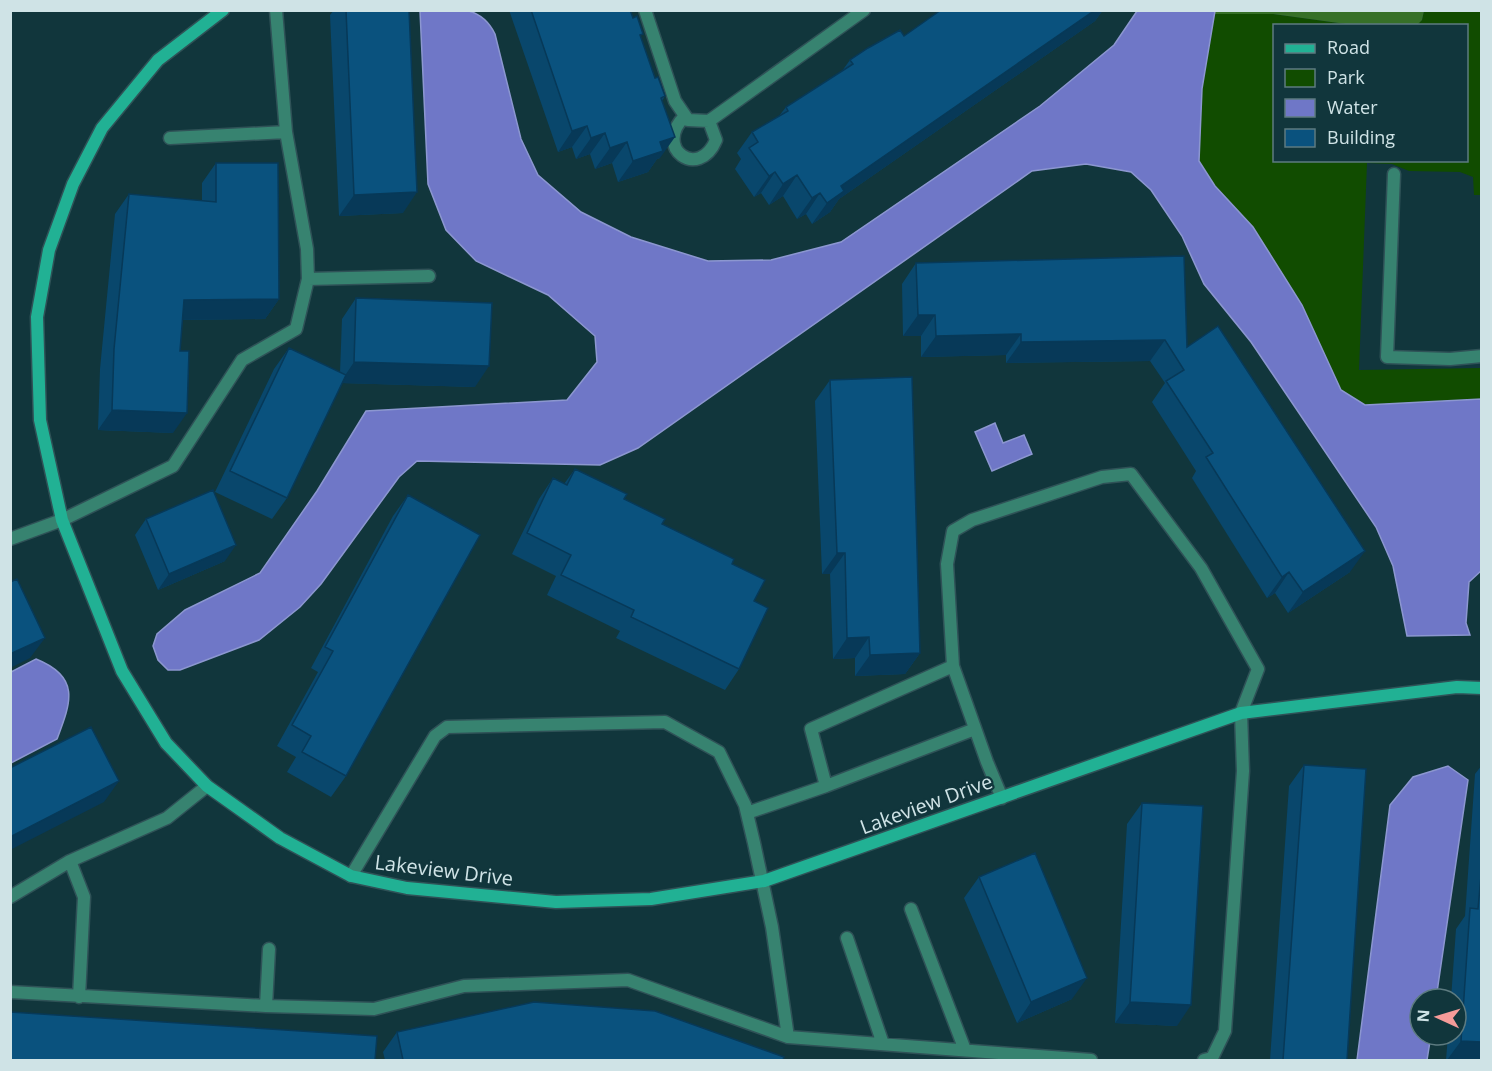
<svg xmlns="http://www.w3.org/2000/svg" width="1492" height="1071" font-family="'Open Sans',sans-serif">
	<rect width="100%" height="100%" fill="#11363c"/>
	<!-- green -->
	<path fill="#114c00" d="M1424,11H1481V195H1474L1473,177L1460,172L1409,171L1392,164L1367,163L1359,370L1481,368V399L1365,405L1341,390L1302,305L1253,227L1215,186L1199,161L1202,89L1214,14H1273L1353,25L1274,26V160H1466V26L1416,25L1422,20Z"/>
	<!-- forest -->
	<path fill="#377028" d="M1215,10L1424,11L1422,20L1416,26L1353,25L1273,14H1214Z"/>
	<!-- water -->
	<path fill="#6f77c7" stroke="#8c97d0" stroke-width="1.5" d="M420,11C452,10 479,2 495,34L521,139L538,175L581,212L631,237L708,261L771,260L841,242L1040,106L1114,45L1137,11H1215L1202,89L1199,161L1215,186L1253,227L1302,305L1341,390L1365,405L1481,399L1482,570L1469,582L1466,623L1470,635L1407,636L1393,566L1376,527L1251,342L1204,284L1182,236L1151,190L1131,172L1086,164L1032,171L638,448L600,465L417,461L399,477L321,584L300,607L259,640L180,670H168L158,660L153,646L157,634L185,610L260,573L317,491L366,411L567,400L597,362L595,336L548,295L476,261L446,230L428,184Z
		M995,423L1003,443L1024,435L1032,454L992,471L975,432Z
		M36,659C81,677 71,702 57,739L11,763V672Z
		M1448,766L1468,780L1436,999H1420V1035H1431L1427,1060H1357L1390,805L1413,777Z"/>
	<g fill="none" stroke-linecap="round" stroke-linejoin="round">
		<defs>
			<path id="lane" d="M645,10L675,101L688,120L709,121L864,10
				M685,116C652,148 699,181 716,140L709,121
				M170,138L286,132
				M1394,174L1387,357L1450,359L1482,356
				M308,279L429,276
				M62,520L173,466L242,360L296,329L308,279L307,249L286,132L276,10
				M826,786L811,729L953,666
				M1002,798L987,762L953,666L947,564L953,531L972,520L1102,477L1131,474L1201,568L1258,669L1241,713L1243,771L1225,1031L1212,1058L1204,1060
				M747,813L826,786L975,729
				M70,861L84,897L79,997
				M351,876L435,736L447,727L665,722L719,752L745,805L754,843L772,927L788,1037
				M10,897L70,861L167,818L207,786
				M911,909L965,1050
				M847,938L883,1044
				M10,992L266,1006L374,1009L464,986L628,980L788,1037L1091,1060
				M266,1006L269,949"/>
			<path id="street" d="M10,539L62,520"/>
			<path id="secondary" d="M223,10L158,60L102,128L73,184L49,250L37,317L40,420L62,520L122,671L166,743L207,786L280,838L351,876L407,888L556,902L651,899L764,881L1241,713L1457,687L1482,688"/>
		</defs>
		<!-- lane casing -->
		<use href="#lane" stroke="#2f5257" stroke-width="15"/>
		<!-- street casing -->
		<use href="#street" stroke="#2f5257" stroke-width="15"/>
		<!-- secondary casing -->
		<use href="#secondary" stroke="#2f5257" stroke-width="15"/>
		<!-- lane -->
		<use href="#lane" stroke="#378370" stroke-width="12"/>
		<!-- street -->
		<use href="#street" stroke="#378370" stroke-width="12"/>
		<!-- secondary -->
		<use href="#secondary" stroke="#21b194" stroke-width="12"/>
	</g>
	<!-- wall -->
	<path fill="#09476c" d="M334,10H409L403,213L339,216L330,15Z
		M509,10H630L641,37L655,78L665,96L662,101L660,158L657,159L648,172L618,182L612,163L595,169L590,154L576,159L572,147L558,152Z
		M941,10H1103L1095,21L839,199L830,212L812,224L806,214L797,219L783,196L769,205L761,193L754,197L735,169L741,159L737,153L752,132L779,116L786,107L842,71L850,60L904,36Z
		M216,163L279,299L265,319L182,320L173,433L98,430L100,369L115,214L129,194L202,201V183Z
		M916,263L1187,347L1350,572L1288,613L1275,593L1267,598L1192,478L1196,471L1152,402L1165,383L1150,361L1006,363V355L921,357V336H903L902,284Z
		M356,298L475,387L342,383L287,498L272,519L215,492L274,369L289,348L340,373L342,319Z
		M830,380L920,653L905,674L855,676V658L833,659L830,574H822L815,401Z
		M575,469L624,499L662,524L732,564L754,601L739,669L725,690L616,638L620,631L547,595L556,576L512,554L539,499L553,478L564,484Z
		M408,495L346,776L331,797L287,772L296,757L277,746L318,672L311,668L393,516Z
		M146,519L225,561L158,590L135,535Z
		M1304,765L1347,1060H1270L1289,786Z
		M1482,765V1060H1446L1448,1035H1456V999H1451L1456,929L1465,916L1475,774Z
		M1142,803L1177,1026L1115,1023L1127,824Z
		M979,877L1072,999L1017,1023L964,898Z
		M397,1032L783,1060H385L383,1052Z"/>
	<!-- shaded-wall -->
	<path fill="#073958" d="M1095,10H1103L1095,21L839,199L830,212L812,224L827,203L841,186Z
		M587,126L572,147L558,152L572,131Z
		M605,133L590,154L576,159L591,138Z
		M675,137L660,158L657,159L648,172L618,182L633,161L660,142Z
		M627,142L612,163L595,169L610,148Z
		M775,172L761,193L754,197L769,176Z
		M797,175L783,196L769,205L783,184Z
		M417,192L403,213L339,216L354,195Z
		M820,193L806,214L797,219L812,198Z
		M279,299L265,319L170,320L184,300Z
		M918,315H935L921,336H903Z
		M1021,334L1006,355L921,357L936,336Z
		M1165,340L1150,361L1006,363L1021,342Z
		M354,362L489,366L475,387L340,383Z
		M112,410L187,413L173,433L98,430Z
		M236,545L225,561L158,590L169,574Z
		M1365,551L1350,572L1288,613L1303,592Z
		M837,553H845L830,574H822Z
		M1289,572L1275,593L1267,598L1282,577Z
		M869,637L855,658L833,659L847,638Z
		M45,638L30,658L10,668V654Z
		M920,653L905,674L855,676L870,655Z
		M119,781L104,802L10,850V837Z
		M1087,978L1072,999L1017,1023L1031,1002Z
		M1130,1002L1191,1005L1177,1026L1115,1023Z
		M1461,1041L1482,1042V1060H1447Z"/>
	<!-- building -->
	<path fill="#0a527e" stroke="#073958" stroke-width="1.5" d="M346,10H409L417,192L354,195Z
		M531,10H630L633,18L637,16L643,34L640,35L655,78L658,77L665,96L661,98L675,137L660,142L663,151L633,161L627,142L610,148L605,133L591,138L587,126L572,131Z
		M941,10H1095L841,186L844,191L827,203L820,193L812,198L797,175L783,184L775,172L769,176L749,148L758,142L752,132L788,111L786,107L853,64L850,60L868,48L900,30L904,36Z
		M216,163H278L279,299L184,300L180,351H189L187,413L112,410L114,349L129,194L216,202Z
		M1184,256L1187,347L1218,326L1365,551L1303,592L1289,572L1282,577L1206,457L1213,453L1166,381L1184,370L1165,340L1021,342V334L936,336L935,315H918L916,263Z
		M356,298L492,303L489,366L354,362Z
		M289,348L346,375L287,498L230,471Z
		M912,377L920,653L870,655L869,637L847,638L845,553H837L830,380Z
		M575,469L627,494L624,499L665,519L662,524L734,559L732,564L765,580L754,601L768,608L739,669L631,617L634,610L561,575L571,555L527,533L553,478L567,485Z
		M213,490L236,545L169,574L146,519Z
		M408,495L480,535L346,776L302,752L311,736L292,725L333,651L325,647Z
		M17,579L45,638L10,654V582Z
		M91,727L119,781L10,837V768Z
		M1304,765L1366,769L1347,1060H1283Z
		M1142,803L1203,806L1191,1005L1130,1002Z
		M1035,853L1087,978L1031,1002L979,877Z
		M1482,865V1042L1461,1041L1470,908L1478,909Z
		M534,1002L655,1011L784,1057L783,1060H403L397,1032Z
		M10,1012L377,1036L375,1060H10Z"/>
	<g text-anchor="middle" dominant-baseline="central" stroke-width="4.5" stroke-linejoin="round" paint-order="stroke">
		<!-- street labels -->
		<g font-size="20" fill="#cfe3e6" stroke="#11363c">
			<text transform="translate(926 804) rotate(-20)">Lakeview Drive</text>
			<text transform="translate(444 870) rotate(7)">Lakeview Drive</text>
		</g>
	</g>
	<!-- border -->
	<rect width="1492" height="1071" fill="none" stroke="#cfe3e6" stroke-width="24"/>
	<!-- legend -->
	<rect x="1273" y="24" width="195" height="138" fill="#11363c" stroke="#5d7b80" stroke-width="1.5"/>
	<rect x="1285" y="44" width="30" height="9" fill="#21b194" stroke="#5d7b80" stroke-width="1.5"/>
	<text x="1327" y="54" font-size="18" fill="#cfe3e6">Road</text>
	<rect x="1285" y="69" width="30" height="18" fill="#114c00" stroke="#5d7b80" stroke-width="1.5"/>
	<text x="1327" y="84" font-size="18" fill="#cfe3e6">Park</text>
	<rect x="1285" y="99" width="30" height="18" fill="#6f77c7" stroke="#5d7b80" stroke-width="1.5"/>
	<text x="1327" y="114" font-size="18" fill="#cfe3e6">Water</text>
	<rect x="1285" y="129" width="30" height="18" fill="#0a527e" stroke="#5d7b80" stroke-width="1.5"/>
	<text x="1327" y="144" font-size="18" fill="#cfe3e6">Building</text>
	<!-- north arrow -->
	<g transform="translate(1438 1017) rotate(274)"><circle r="28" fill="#11363c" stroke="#5d7b80" stroke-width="1.5"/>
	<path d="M0-4.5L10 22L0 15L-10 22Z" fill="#f59b99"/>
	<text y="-9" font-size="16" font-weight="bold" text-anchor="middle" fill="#cfe3e6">N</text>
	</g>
</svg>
